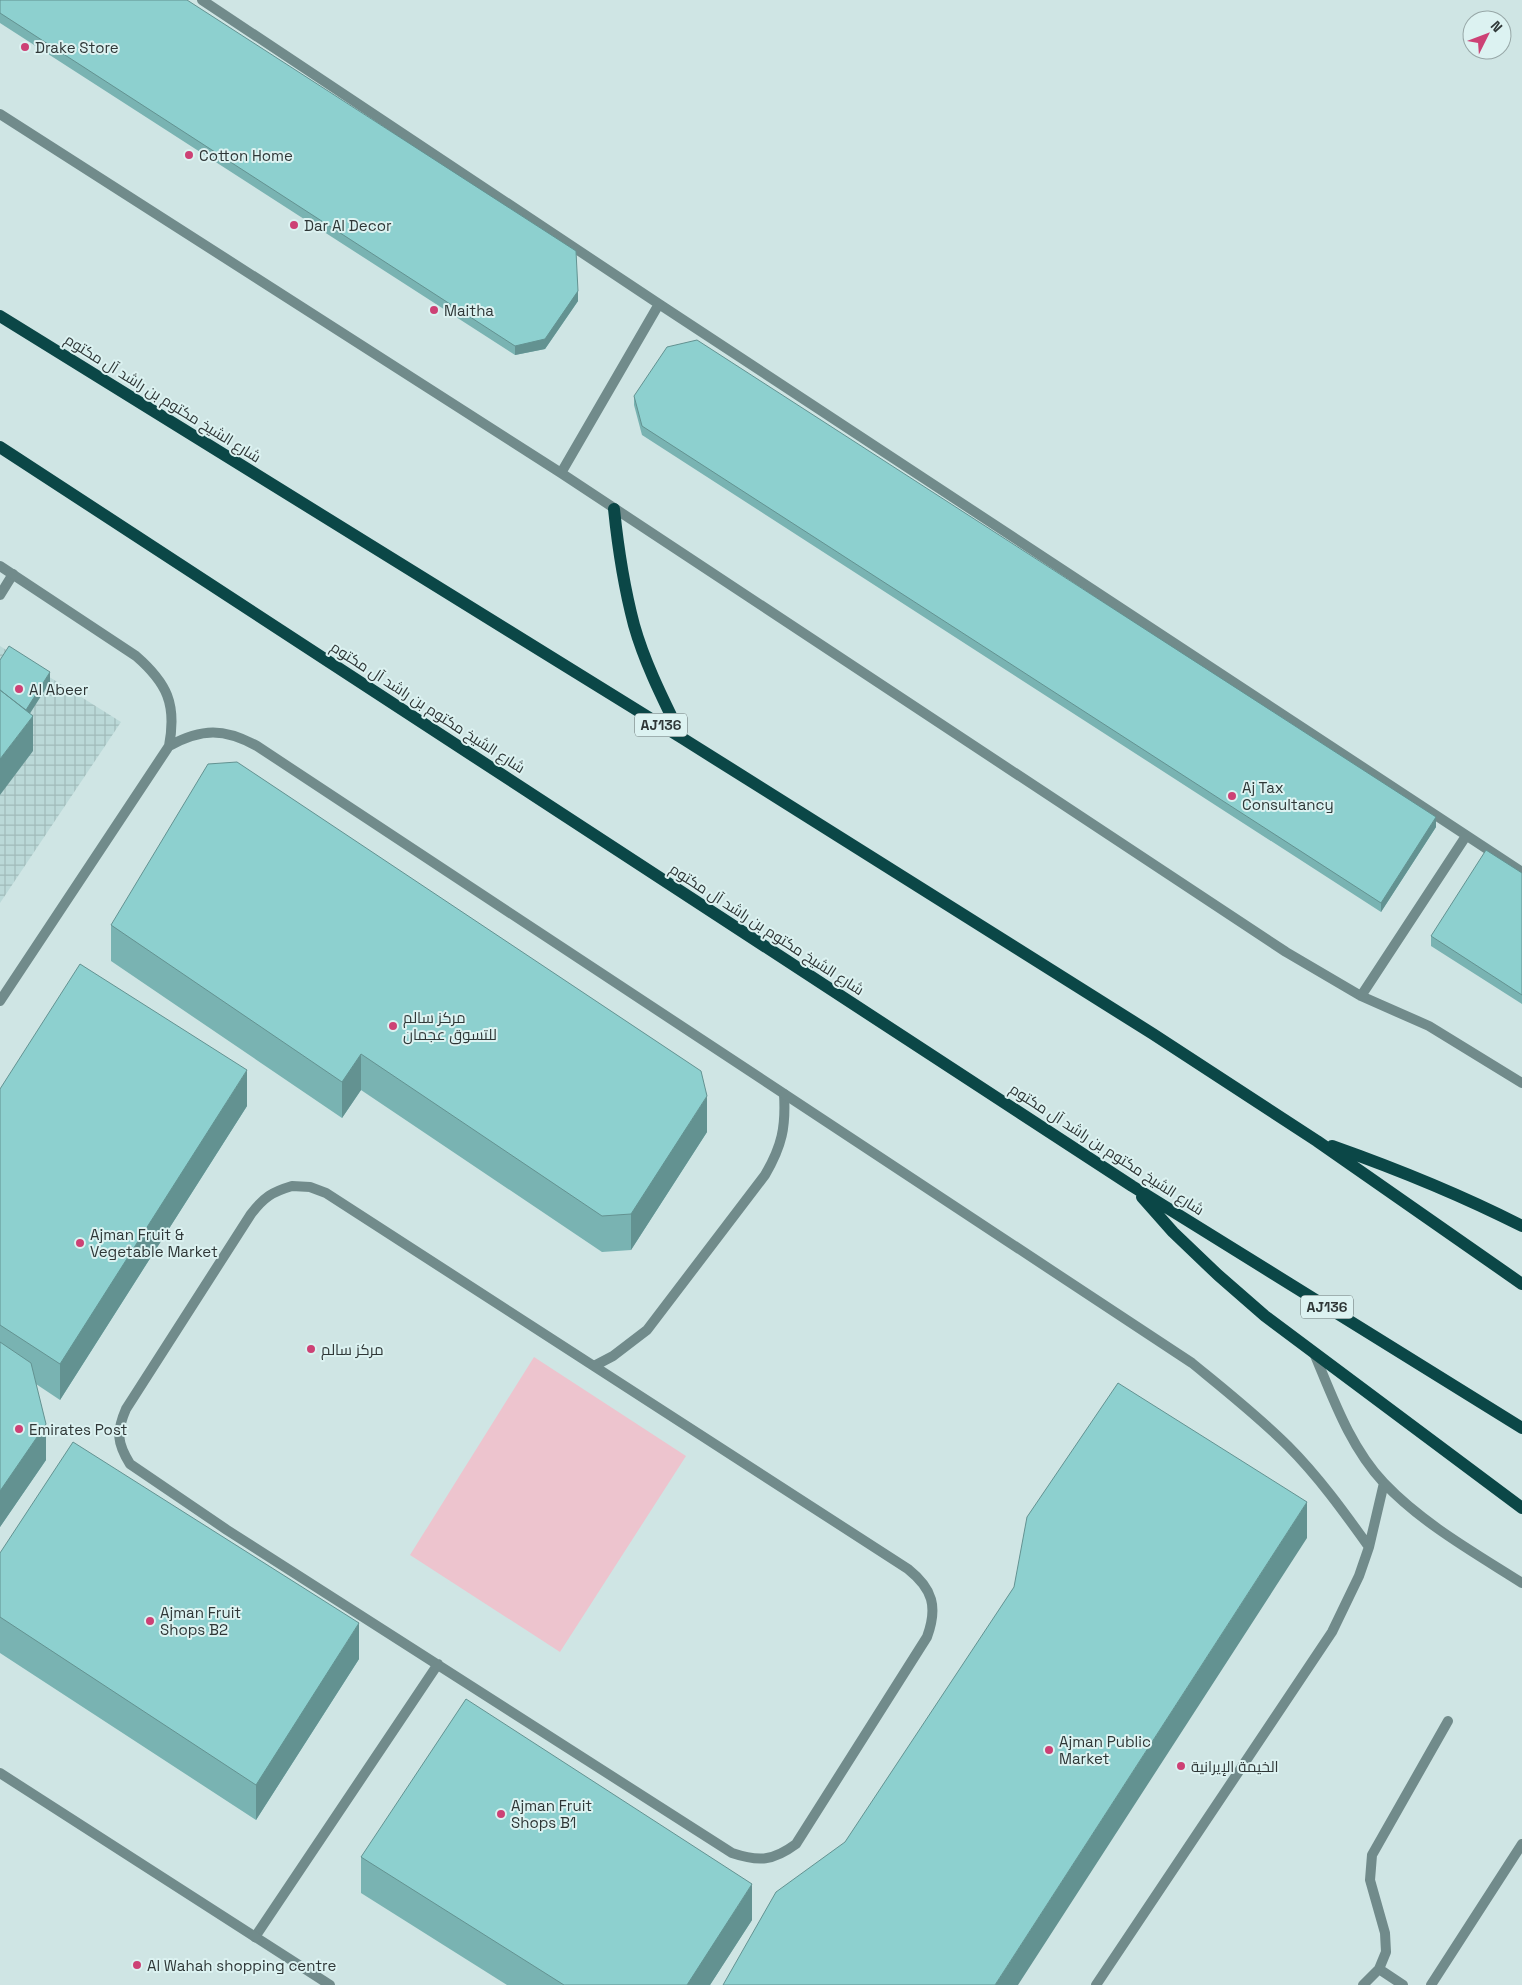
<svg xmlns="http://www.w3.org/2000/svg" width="1522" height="1985" font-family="'Space Grotesk',Cairo,sans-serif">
	<defs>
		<pattern id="industrial-grid" width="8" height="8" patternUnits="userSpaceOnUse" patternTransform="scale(1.25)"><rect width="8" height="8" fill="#bbd9d8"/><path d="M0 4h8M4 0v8" fill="none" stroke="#a1bbba"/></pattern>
	</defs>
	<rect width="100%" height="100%" fill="#cfe5e4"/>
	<!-- industrial -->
	<path fill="url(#industrial-grid)" d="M0,646L121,722L0,903Z"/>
	<!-- grass -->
	<path fill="#edc4ce" d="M534,1357L686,1456L560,1652L410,1555Z"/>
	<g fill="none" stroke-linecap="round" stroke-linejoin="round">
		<!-- service -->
		<path stroke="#718b8b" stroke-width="10" d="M202,0L659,304L1522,872
			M0,114L561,473L1286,952L1361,996L1429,1026L1522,1083
			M561,473L659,304
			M0,595L13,574
			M1361,996L1466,836
			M292,1186L310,1187L326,1193L908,1569C933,1589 938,1607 927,1637L796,1844C773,1861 759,1862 732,1853L227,1530L130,1464C117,1443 116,1432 126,1409L251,1214C264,1197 272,1192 292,1186Z
			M594,1366L613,1356L647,1330L765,1175C782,1146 786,1127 784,1094
			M255,1937L438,1664
			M1379,1969L1403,1985
			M1363,1985L1379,1969L1386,1952L1385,1933L1370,1880L1372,1855L1448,1721
			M1431,1985L1522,1844"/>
		<!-- minor -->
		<path stroke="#718b8b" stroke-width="10" d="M0,566L136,656C167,683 177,704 169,746L0,1001
			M169,746C202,728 224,728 257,746L1192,1363C1225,1390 1258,1416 1288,1446C1318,1476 1344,1512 1369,1547
			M1314,1353C1333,1398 1350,1447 1384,1483C1423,1524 1475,1553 1522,1583
			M0,1773L330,1985
			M1096,1985L1332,1632L1359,1576L1369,1547L1384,1483"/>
		<!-- primary -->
		<path stroke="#0b4747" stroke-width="12" d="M0,316L682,738L1153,1034L1317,1141L1522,1284
			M0,447L1132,1186L1522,1428
			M614,509C618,548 624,587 634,625C645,664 664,701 682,738
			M1332,1146C1397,1169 1461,1195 1522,1226
			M1142,1197L1173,1232L1218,1275L1265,1316L1522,1508"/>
	</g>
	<!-- wall -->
	<path fill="#79b3b2" d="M0,0L578,301L545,349L515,355L0,23Z
		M634,396L1436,827L1381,912L642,435L634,405Z
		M1522,873V1004L1431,946V936Z
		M111,925L707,1132L631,1250L602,1252L361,1090L342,1118L111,961Z
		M0,1089L247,1106L60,1400L36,1384L46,1460L0,1527Z
		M0,1553L359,1659L256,1820L0,1653Z
		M361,1857L752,1920L710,1985H507L361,1893Z"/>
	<!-- shaded-wall -->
	<path fill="#639291" d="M578,291V301L545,349L515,355V346Z
		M50,672V682L22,726V716Z
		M33,716V751L0,795V759Z
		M1436,817V827L1381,912V903Z
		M361,1054V1090L342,1118V1082Z
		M247,1070V1106L60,1400V1364Z
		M707,1096V1132L631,1250V1214Z
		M46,1424V1460L0,1527V1491Z
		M1307,1502V1538L1018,1985H995Z
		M359,1623V1659L256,1820V1785Z
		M752,1884V1920L710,1985H687Z"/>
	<!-- building -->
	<path fill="#8dd0cf" stroke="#639291" d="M0,0H187L576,251L578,291L545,339L515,346L0,13Z
		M697,340L1436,817L1381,903L642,426L634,396L667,347Z
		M9,646L50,672L26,710L0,690V660Z
		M0,690L33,716L0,759Z
		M237,762L701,1071L707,1096L631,1214L602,1216L361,1054L342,1082L111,925L208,764Z
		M1486,850L1522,873V995L1431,936Z
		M80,964L247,1070L60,1364L0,1325V1089Z
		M0,1342L31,1363L46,1424L0,1491Z
		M1118,1383L1307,1502L995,1985H723L776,1892L845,1842L1014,1587L1027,1517Z
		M73,1442L359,1623L256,1785L0,1617V1553Z
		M466,1699L752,1884L687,1985H564L361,1857Z"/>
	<!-- markers -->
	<g fill="#cd4175" stroke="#dcf2f1" stroke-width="2">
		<circle cx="25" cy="47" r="5"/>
		<circle cx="189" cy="155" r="5"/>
		<circle cx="294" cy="225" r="5"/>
		<circle cx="434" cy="310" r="5"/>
		<circle cx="19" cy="689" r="5"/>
		<circle cx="1232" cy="796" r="5"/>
		<circle cx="393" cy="1026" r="5"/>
		<circle cx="80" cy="1243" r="5"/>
		<circle cx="311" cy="1349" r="5"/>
		<circle cx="19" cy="1429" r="5"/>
		<circle cx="150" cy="1621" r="5"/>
		<circle cx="1049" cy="1750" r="5"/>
		<circle cx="1181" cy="1766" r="5"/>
		<circle cx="501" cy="1814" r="5"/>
		<circle cx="137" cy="1965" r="5"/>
	</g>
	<g text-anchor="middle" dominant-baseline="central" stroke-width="4" stroke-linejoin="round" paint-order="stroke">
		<!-- shield labels -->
		<g fill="#dcf2f1" stroke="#636f6f" stroke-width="1">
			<rect x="635" y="713.5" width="52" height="23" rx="4"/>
			<rect x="1301" y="1295.5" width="52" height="23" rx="4"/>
		</g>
		<g font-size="14" font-weight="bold" fill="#2f3737">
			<text x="661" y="725">AJ136</text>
			<text x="1327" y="1307">AJ136</text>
		</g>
		<!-- poi labels -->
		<g font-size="15" fill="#2f3737" stroke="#dcf2f1" text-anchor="start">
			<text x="35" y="47">Drake Store</text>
			<text x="199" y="155">Cotton Home</text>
			<text x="304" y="225">Dar Al Decor</text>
			<text x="444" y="310">Maitha</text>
			<text x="29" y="689">Al Abeer</text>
			<text x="1242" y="787">Aj Tax<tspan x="1242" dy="17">Consultancy</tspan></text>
			<text x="403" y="1017">مركز سالم<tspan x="403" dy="17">للتسوق عجمان</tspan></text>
			<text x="90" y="1234">Ajman Fruit &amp;<tspan x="90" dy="17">Vegetable Market</tspan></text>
			<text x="321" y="1349">مركز سالم</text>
			<text x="29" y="1429">Emirates Post</text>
			<text x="160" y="1612">Ajman Fruit<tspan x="160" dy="17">Shops B2</tspan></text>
			<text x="1059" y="1741">Ajman Public<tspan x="1059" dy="17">Market</tspan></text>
			<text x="1191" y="1766">الخيمة الإيرانية</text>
			<text x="511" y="1805">Ajman Fruit<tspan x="511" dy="17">Shops B1</tspan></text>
			<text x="147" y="1965">Al Wahah shopping centre</text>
		</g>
		<!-- street labels -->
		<g font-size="15" fill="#2f3737" stroke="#dcf2f1">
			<text transform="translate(163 398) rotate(32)">شارع الشيخ مكتوم بن راشد آل مكتوم</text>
			<text transform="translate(428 707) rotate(33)">شارع الشيخ مكتوم بن راشد آل مكتوم</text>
			<text transform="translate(767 929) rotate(33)">شارع الشيخ مكتوم بن راشد آل مكتوم</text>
			<text transform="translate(1107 1149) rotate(33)">شارع الشيخ مكتوم بن راشد آل مكتوم</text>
		</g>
	</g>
	<!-- north arrow -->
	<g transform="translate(1487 35) rotate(48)"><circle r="24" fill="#dcf2f1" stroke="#97a7a7"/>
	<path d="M0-4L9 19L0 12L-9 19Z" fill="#cd4175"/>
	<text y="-8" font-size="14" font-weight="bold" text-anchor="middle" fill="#2f3737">N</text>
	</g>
</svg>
